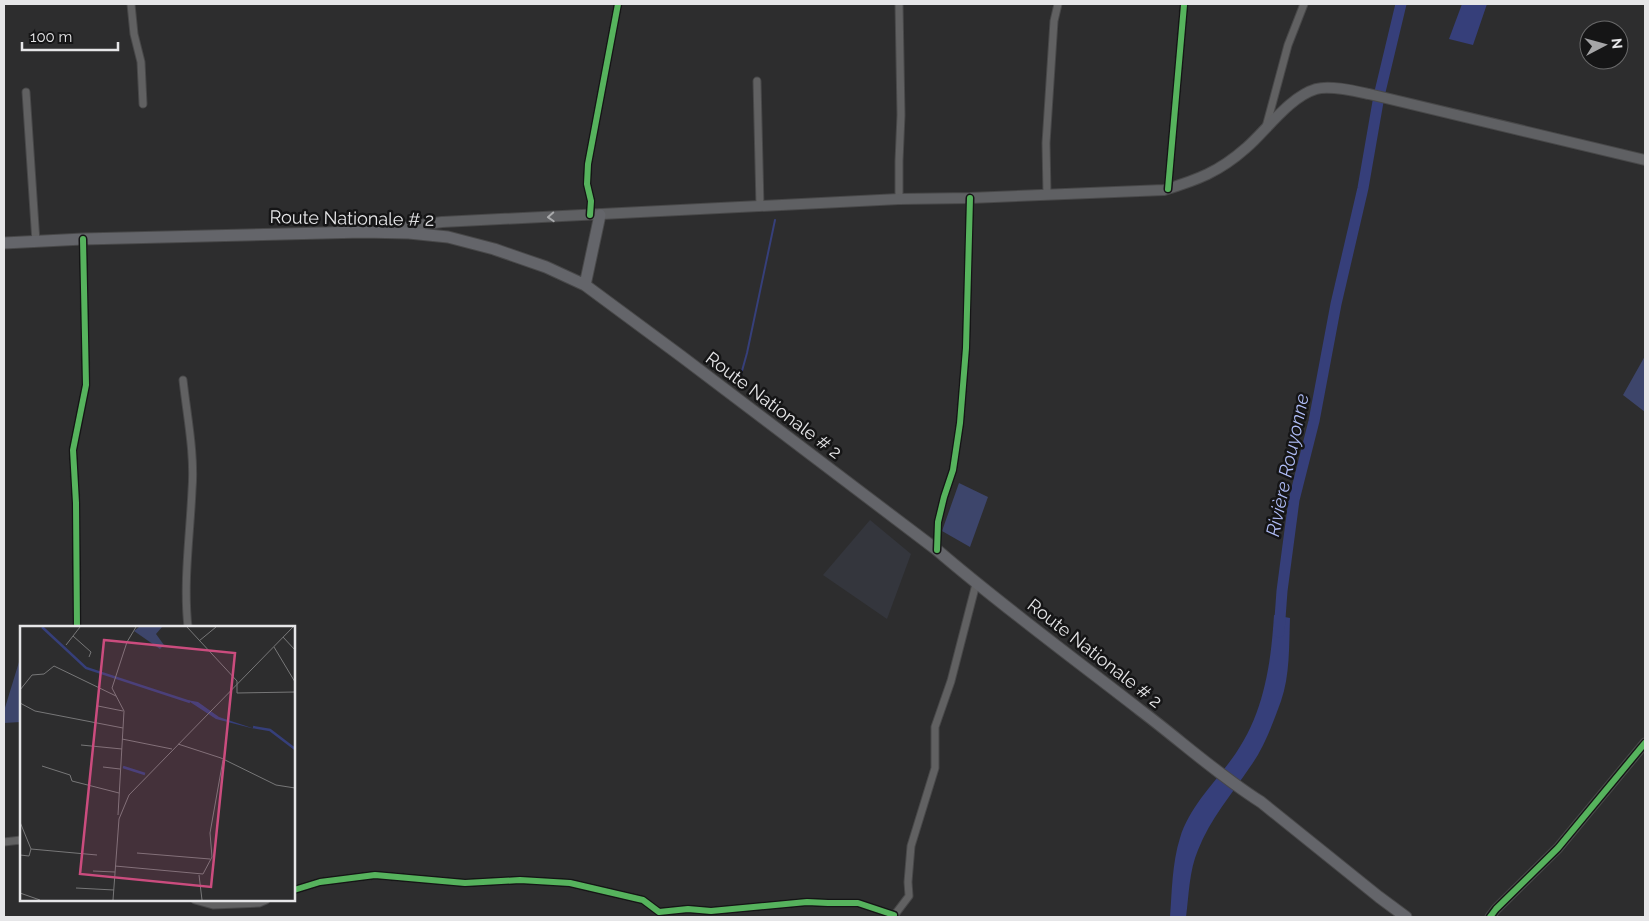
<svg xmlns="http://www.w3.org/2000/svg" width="1649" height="921" font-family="Raleway,sans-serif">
	<rect width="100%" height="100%" fill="#2d2d2e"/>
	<!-- built -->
	<path fill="#34363d" d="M870,520L911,554L887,619L823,575Z"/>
	<!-- green -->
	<path fill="#3d456b" d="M1645,356V412L1623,395Z
		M959,483L988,497L970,547L942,531Z
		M19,662H21V722L4,723V711Z"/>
	<!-- water -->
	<path fill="#363f7a" d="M1462,4H1487L1473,45L1449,39Z
		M1274,615L1290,618C1289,645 1290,676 1281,701C1273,723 1264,748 1250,767C1232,794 1210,819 1198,850C1189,871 1189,895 1186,917H1170C1172,892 1172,863 1180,838C1190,805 1217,781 1236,753C1264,712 1271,664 1274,615Z"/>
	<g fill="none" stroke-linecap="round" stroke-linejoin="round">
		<!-- stream -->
		<path stroke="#363f7a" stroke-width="2" d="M740,378L747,353L775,220"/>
		<!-- river -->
		<path stroke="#363f7a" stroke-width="11" d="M1279,632L1282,591L1294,500L1314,421L1336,304L1363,188L1379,96L1401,4"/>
		<defs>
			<path id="minor" d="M131,4L134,34L141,62L143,104
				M757,81L760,206
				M26,92L36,242
				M1266,127L1288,45L1304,4
				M1168,189L1184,5
				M1047,194L1046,143L1054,21L1058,4
				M899,199V161L901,115L899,4
				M590,215L591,201L587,184L588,164L618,4
				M183,380C187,416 195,454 192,490C190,536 183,582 188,627
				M937,550L938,522L944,497L953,470L960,423L966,348L970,198
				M77,627L76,503L73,450L86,385L83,239
				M4,842L21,840
				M294,890L320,882L375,875L465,883L520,880L570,883L643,900L659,912L688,909L711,911L807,902L828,903H858L894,915
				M195,900L213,905L259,903L266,900
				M893,917L909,896L908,882L911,846L935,768V727L951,681L976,584"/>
			<path id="tertiary" d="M1490,917L1496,909L1558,848L1645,743"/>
			<path id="secondary" d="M390,229L442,222L899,199L970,198L1164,190C1197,180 1219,172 1246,148C1266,131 1289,97 1316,89C1330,85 1355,91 1369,94L1645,160"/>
			<path id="primary" d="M4,243L83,239L363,232L409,233L448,237L494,249L546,267L585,285L681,356L937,550C1002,606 1072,657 1140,710C1180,740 1218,775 1261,802L1379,897L1406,917
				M585,285L600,215"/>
		</defs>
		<!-- minor casing -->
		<use href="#minor" stroke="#484849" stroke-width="9"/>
		<!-- tertiary casing -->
		<use href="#tertiary" stroke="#484849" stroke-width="11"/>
		<!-- secondary casing -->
		<use href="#secondary" stroke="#484849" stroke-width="12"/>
		<!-- primary casing -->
		<use href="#primary" stroke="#484849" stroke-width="13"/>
		<!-- minor -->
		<use href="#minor" stroke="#616162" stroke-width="7"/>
		<!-- tertiary -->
		<use href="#tertiary" stroke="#616162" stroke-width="9"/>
		<!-- secondary -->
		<use href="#secondary" stroke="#5f6063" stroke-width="10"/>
		<!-- primary -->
		<use href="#primary" stroke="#64656a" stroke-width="11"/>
		<defs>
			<path id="cycleway" d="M1168,189L1184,5
				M590,215L591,201L587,184L588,164L618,4
				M937,550L938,522L944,497L953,470L960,423L966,348L970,198
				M77,627L76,503L73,450L86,385L83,239
				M294,890L320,882L375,875L465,883L520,880L570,883L643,900L659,912L688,909L711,911L807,902L828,903H858L894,915
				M1490,917L1496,909L1558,848L1645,743"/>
		</defs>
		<!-- cycleway casing -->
		<use href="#cycleway" stroke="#151516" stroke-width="9"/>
		<!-- cycleway -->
		<use href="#cycleway" stroke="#56b35d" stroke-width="6"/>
	</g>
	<!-- one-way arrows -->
	<defs><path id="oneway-chevron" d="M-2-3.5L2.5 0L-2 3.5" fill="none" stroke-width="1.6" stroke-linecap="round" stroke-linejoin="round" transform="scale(1.25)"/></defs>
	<use stroke="#a9aaac" href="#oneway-chevron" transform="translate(551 217) rotate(177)"/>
	<g text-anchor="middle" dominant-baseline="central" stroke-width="5" stroke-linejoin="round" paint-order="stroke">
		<!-- street labels -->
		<g font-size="18" fill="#e6e6e8" stroke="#151516">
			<text transform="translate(352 218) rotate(1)">Route Nationale # 2</text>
			<text transform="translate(774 405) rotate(37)">Route Nationale # 2</text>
			<text transform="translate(1095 653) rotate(38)">Route Nationale # 2</text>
		</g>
		<!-- water labels -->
		<g font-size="19" font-style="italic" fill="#afbcf6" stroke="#151516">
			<text transform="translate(1287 465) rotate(-78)">Rivière Rouyonne</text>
		</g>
	</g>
	<!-- overview -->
	<g transform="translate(20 626)">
		<rect width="275" height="275" fill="#2d2d2e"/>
		<path d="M119,1H142L136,8L144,19L140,23L114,5Z" fill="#3d456b"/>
		<path d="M167,74L178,76L199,91L235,103L196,93Z" fill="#363f7a"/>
		<path fill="none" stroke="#363f7a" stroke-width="2.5" d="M22,1L66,42L170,76M233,101L250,104L275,123M103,141L125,148"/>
		<path fill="none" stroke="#777778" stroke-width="1" d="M167,1L217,55V67L275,66M53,10L71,26L69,31M263,11L275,24M179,15L196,1M46,19L60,1M254,21L275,56M0,64L12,49L24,48L34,40L96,70M0,77L15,85L103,102M78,80L103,85M102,113L152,123M158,118L201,132L256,159L275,162M61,119L102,123M22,140L50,149L52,155L99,167M83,141L100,143M98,189L104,85L92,62L107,16L116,1M0,196L11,223L9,230L0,229M11,223L77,229M117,227L190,233M95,240L183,248L192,231L190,207L203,134M73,245L95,246M179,249L182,274M56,262L94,264M0,267L20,274M93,274L99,193L109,169L273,1"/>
		<path fill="#cb4c7e" fill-opacity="0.15" stroke="#cb4c7e" stroke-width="2.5" d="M84,14L215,27L191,261L60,248Z"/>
		<rect width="275" height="275" fill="none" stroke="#e6e6e8" stroke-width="2.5"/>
	</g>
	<!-- border -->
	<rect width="1649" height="921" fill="none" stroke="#e6e6e8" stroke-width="10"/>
	<!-- north arrow -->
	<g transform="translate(1604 45) rotate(84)"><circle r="24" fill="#151516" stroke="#69696a"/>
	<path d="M0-4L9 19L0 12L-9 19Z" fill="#a5a5a7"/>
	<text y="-8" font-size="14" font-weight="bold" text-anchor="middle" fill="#e6e6e8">N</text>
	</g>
	<!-- scale -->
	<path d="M22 42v8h96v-8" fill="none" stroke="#e6e6e8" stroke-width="2.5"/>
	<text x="30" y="42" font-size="15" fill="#e6e6e8" stroke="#151516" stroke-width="4" paint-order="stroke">100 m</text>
</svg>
